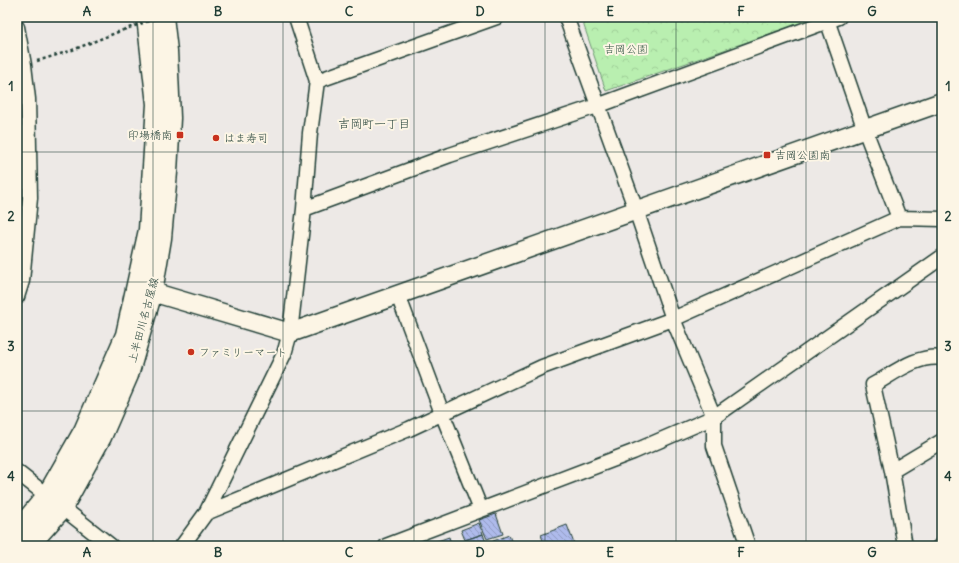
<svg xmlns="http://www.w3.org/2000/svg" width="959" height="563" font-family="Delius,'Klee One',sans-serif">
	<defs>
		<pattern id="forest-crowns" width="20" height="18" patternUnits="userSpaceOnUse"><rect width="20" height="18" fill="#b9efb0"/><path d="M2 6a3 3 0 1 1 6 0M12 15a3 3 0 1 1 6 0" fill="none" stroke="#9fce98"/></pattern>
		<pattern id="building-back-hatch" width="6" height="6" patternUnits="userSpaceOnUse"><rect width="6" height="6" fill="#afbbec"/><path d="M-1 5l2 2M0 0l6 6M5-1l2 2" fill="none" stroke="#8e99c0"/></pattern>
	</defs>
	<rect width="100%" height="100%" fill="#ede9e6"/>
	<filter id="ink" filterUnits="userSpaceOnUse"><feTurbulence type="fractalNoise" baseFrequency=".025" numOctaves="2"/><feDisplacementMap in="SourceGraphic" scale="8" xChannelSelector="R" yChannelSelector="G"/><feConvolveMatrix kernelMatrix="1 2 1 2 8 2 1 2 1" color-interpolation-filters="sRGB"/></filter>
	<g filter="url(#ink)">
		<!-- forest -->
		<path fill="url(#forest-crowns)" stroke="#6c9672" d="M581,17H815L816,18L606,91Z"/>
		<!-- building -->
		<path fill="url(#building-back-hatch)" stroke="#1f3d34" d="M496,514L503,534L487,539L479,520Z
			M479,523L483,534L465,540L461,530Z
			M567,525L575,546H545L541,535Z
			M483,534L487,546H467L465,540Z
			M509,535L513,546H489L488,543Z
			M449,537L452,546H430L429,544Z"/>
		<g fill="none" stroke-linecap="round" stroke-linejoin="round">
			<defs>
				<path id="minor" d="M566,17L636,210L673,319L714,417V446L748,546
					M826,17L865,130L899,218
					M17,27L24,65L28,99L30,198L22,281L17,297
					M317,81L497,17
					M304,209L450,155L597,106L839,17
					M398,295L442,413L481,510
					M892,471L942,441
					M17,472L111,546
					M206,513L409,429L542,367L673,319L899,218L942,219
					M182,546L206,513L284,354L290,333L304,209L310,133L317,81L296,17
					M386,546L633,452L714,417L942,257
					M905,546L892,471L873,385C893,374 917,354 942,358
					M940,546L942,545"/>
				<path id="tertiary" d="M152,292L290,333L942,102"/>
				<path id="secondary" d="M17,532L47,496L84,431L126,335L149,230L157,104L147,17
					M28,546L62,508L101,437L128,375L152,292L161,238L167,172L170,118L167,51L163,17"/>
			</defs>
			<!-- minor casing -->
			<use href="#minor" stroke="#1f3d34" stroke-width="17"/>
			<!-- tertiary casing -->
			<use href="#tertiary" stroke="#1f3d34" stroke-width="21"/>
			<!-- secondary casing -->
			<use href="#secondary" stroke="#1f3d34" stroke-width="23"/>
			<!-- path -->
			<path stroke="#1f3d34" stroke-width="2.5" stroke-dasharray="3 3" stroke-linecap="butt" d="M37,61L70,51L123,30"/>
			<!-- minor -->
			<use href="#minor" stroke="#fcf5e5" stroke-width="14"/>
			<!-- tertiary -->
			<use href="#tertiary" stroke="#fcf5e5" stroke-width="18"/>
			<!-- secondary -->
			<use href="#secondary" stroke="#fcf5e5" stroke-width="20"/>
			<!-- path-bridge -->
			<path stroke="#1f3d34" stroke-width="2.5" stroke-dasharray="3 3" stroke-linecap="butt" d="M123,30L160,17"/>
		</g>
	</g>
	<!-- grid -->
	<path fill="none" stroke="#1f3d34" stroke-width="1" stroke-opacity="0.55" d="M153,17V546M283,17V546M414,17V546M545,17V546M676,17V546M806,17V546M17,152H942M17,282H942M17,411H942"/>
	<!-- markers -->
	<g fill="#c8321e" stroke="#fcf5e5" stroke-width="1.5">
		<rect x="176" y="131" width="8" height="8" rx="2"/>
		<circle cx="216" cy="138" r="4"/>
		<rect x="763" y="151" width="8" height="8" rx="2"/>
		<circle cx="191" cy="352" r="4"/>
	</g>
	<g text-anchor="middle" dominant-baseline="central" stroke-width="4" stroke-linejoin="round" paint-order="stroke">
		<!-- park labels -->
		<g font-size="11" fill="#365847" stroke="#fcf5e5">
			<text x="626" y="49">吉岡公園</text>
		</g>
		<!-- poi labels -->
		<g font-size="11" fill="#1f3d34" stroke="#fcf5e5" text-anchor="start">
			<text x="172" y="135" text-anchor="end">印場橋南</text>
			<text x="224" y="138">はま寿司</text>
			<text x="775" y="155">吉岡公園南</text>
			<text x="199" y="352">ファミリーマート</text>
		</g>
		<!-- street labels -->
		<g font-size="11" fill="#1f3d34" stroke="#fcf5e5">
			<text transform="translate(143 320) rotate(-75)">上半田川名古屋線</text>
		</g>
		<!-- neighbourhood labels -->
		<g font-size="12" fill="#1f3d34" stroke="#fcf5e5">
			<text x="374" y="123">吉岡町一丁目</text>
		</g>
	</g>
	<!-- margin -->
	<rect width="959" height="563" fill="none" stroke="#fcf5e5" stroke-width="44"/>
	<rect x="22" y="22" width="915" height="519" fill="none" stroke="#1f3d34" stroke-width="1.5"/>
	<g font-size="13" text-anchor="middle" font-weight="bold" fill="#1f3d34">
		<text x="87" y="16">A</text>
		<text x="218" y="16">B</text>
		<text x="349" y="16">C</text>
		<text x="480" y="16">D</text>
		<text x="610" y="16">E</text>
		<text x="741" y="16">F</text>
		<text x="872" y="16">G</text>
		<text x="11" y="91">1</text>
		<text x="948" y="91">1</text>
		<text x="11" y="221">2</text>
		<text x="948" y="221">2</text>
		<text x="11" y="351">3</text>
		<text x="948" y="351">3</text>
		<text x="11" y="481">4</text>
		<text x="948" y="481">4</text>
		<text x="87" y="557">A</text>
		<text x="218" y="557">B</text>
		<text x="349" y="557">C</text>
		<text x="480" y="557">D</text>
		<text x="610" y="557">E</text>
		<text x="741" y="557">F</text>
		<text x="872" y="557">G</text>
	</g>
</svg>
